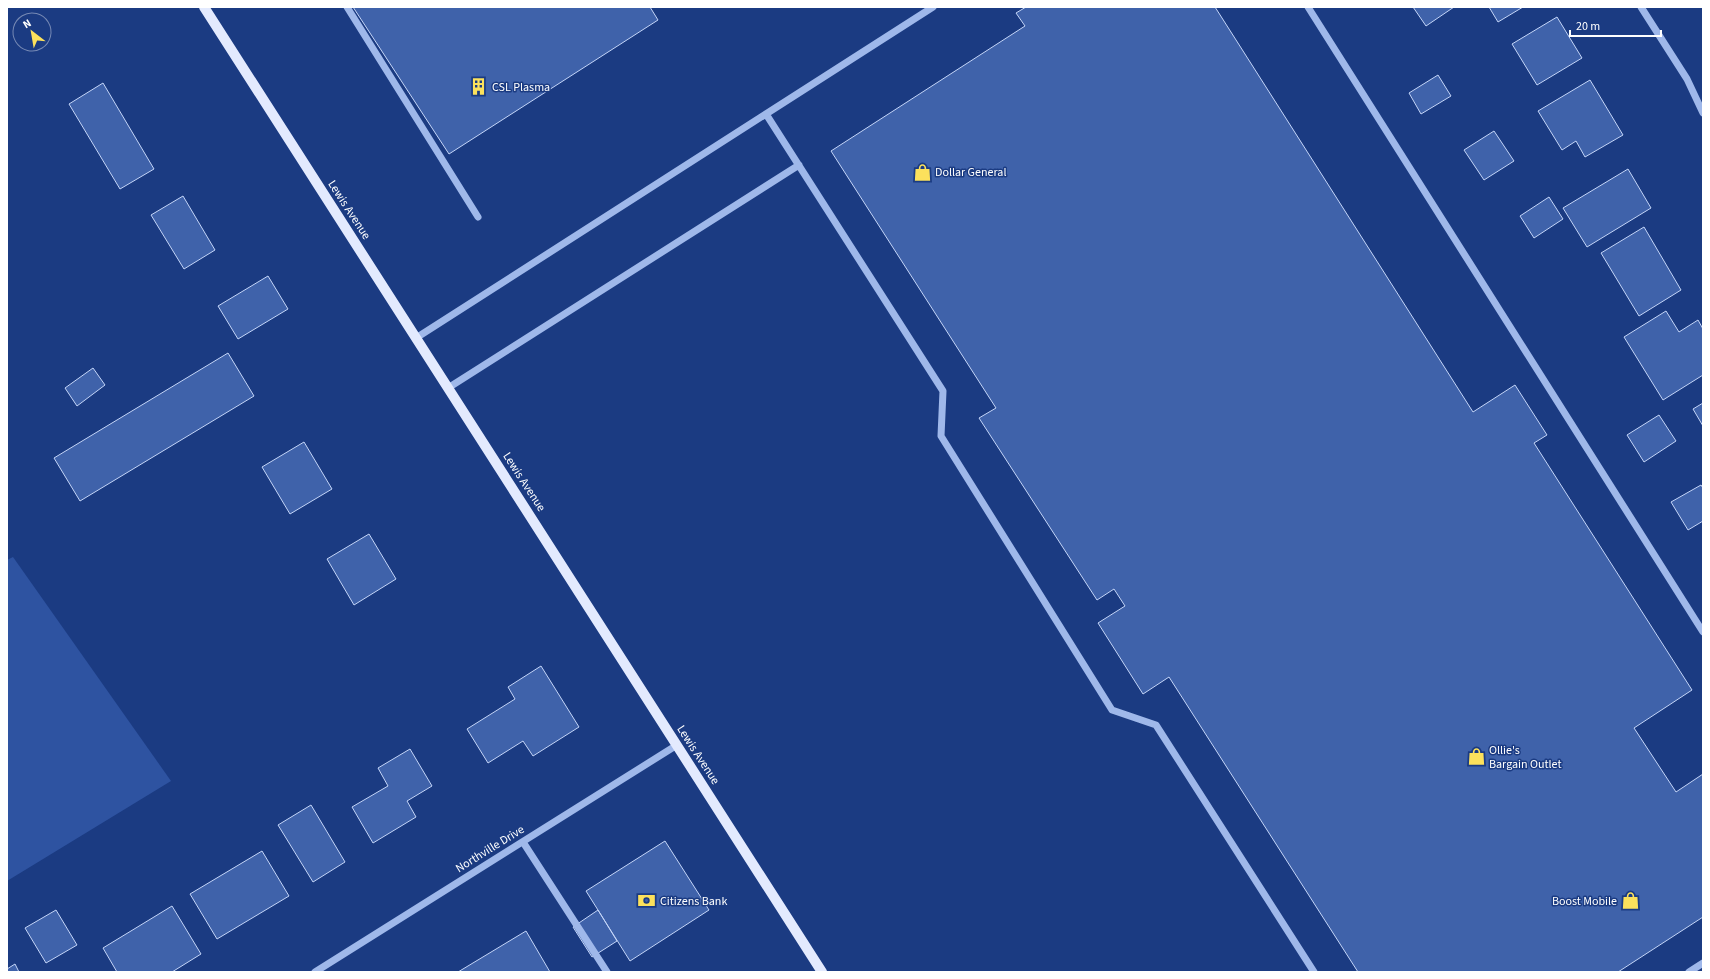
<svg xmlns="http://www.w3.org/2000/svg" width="1710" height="979" font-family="'Source Sans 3',sans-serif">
	<rect width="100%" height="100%" fill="#1b3b82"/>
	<!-- green -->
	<path fill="#2e53a1" d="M13,557L171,781L7,881V560Z"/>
	<!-- building -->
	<path fill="#3f62aa" stroke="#c4d5f8" d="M353,7H650L658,20L449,154Z
		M1026,7H1215L1473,412L1515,385L1547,435L1534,443L1692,690L1634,728L1676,792L1703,774V917L1618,972H1358L1169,677L1143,694L1098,623L1125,606L1114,589L1097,600L979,418L996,408L831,151L1025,26L1016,13Z
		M1413,7H1454L1426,26Z
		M1489,7H1523L1498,22Z
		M1557,17L1582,58L1537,85L1512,44Z
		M1438,75L1451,96L1421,114L1409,93Z
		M1590,80L1623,135L1585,157L1576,141L1562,150L1538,111Z
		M103,83L154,169L120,189L69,104Z
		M1494,131L1514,161L1484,180L1464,150Z
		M1628,169L1651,208L1587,247L1563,208Z
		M183,196L215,250L184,269L151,215Z
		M1549,197L1563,219L1534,238L1520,216Z
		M1644,227L1681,290L1639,316L1601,253Z
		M268,276L288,309L238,339L218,306Z
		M1666,311L1679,332L1698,320L1703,329V375L1663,400L1624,337Z
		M228,353L254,396L80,501L54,458Z
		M93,368L105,385L77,406L65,388Z
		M1703,403V426L1693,409Z
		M1659,415L1676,441L1644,462L1627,435Z
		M304,442L332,489L290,514L262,467Z
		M1701,485L1703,488V521L1688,530L1671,502Z
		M369,534L396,579L354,605L327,559Z
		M541,666L579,727L533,756L523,741L488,763L467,729L515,699L508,687Z
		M410,749L432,786L407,801L416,817L373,843L352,807L388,786L378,768Z
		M311,805L345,862L313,882L278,825Z
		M665,841L709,910L630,961L586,891Z
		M262,851L289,896L217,939L190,894Z
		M172,906L201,954L172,972H117L103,948Z
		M56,910L77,945L46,963L25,928Z
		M598,910L617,941L592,957L573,927Z
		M526,931L550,972H458Z
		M15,964L19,972H7V969Z"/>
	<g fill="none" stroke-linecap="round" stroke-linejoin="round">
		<!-- minor -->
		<path stroke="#9fb8ea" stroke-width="7" d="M347,7L478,217
			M1308,7L1703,632
			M1641,7L1687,79L1703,113
			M766,114L943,391L941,436L1112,710L1156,725L1314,972
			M416,338L933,7
			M448,388L799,165
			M523,842L607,972
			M315,972L677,745
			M1689,972L1703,963"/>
		<!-- major -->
		<path stroke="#e3eafe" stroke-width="10" d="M204,7L822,972"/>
	</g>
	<!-- icons -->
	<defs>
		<symbol id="building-bare" viewBox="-9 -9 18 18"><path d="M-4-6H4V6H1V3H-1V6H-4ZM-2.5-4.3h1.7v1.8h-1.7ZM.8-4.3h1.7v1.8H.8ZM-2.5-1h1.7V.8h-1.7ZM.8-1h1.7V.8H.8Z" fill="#fce15c" stroke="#1b3b82" stroke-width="2.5" paint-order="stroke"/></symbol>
		<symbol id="shop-bare" viewBox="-9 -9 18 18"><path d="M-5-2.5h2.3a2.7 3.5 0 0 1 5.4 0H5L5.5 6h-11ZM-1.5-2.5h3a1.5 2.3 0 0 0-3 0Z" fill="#fce15c" stroke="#1b3b82" stroke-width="2.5" paint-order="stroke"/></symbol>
		<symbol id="bank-bare" viewBox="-9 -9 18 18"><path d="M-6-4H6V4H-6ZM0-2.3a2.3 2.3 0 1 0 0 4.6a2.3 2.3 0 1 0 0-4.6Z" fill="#fce15c" stroke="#1b3b82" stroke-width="2.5" paint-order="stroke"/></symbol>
	</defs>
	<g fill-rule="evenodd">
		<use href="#building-bare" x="466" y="74" width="25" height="25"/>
		<use href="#shop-bare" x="910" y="160" width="25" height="25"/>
		<use href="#shop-bare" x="1464" y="744" width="25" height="25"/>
		<use href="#bank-bare" x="634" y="888" width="25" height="25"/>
		<use href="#shop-bare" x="1618" y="888" width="25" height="25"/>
	</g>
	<g text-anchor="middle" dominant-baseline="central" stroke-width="3" stroke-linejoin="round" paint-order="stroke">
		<!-- poi labels -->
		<g font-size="12" fill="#fff" stroke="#1b3b82" text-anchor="start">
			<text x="492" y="87">CSL Plasma</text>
			<text x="935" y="172">Dollar General</text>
			<text x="1489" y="750">Ollie's<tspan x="1489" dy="14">Bargain Outlet</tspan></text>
			<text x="660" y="901">Citizens Bank</text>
			<text x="1617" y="901" text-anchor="end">Boost Mobile</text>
		</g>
		<!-- street labels -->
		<g font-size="12" fill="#fff" stroke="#1b3b82">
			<text transform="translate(349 210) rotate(57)">Lewis Avenue</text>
			<text transform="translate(524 482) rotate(57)">Lewis Avenue</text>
			<text transform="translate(698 755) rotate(57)">Lewis Avenue</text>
			<text transform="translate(490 849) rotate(-32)">Northville Drive</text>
		</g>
	</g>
	<!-- border -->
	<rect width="1710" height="979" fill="none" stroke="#ffffff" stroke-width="16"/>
	<!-- north arrow -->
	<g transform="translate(32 32) rotate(329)"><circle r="19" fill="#1b3b82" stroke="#7689b4"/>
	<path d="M0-3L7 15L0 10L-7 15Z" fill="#fce15c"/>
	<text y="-6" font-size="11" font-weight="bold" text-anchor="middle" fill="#ffffff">N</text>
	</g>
	<!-- scale -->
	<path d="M1570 30v6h91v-6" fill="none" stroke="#ffffff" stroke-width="2"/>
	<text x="1576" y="30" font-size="12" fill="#ffffff" stroke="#1b3b82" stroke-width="3" paint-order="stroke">20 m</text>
</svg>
